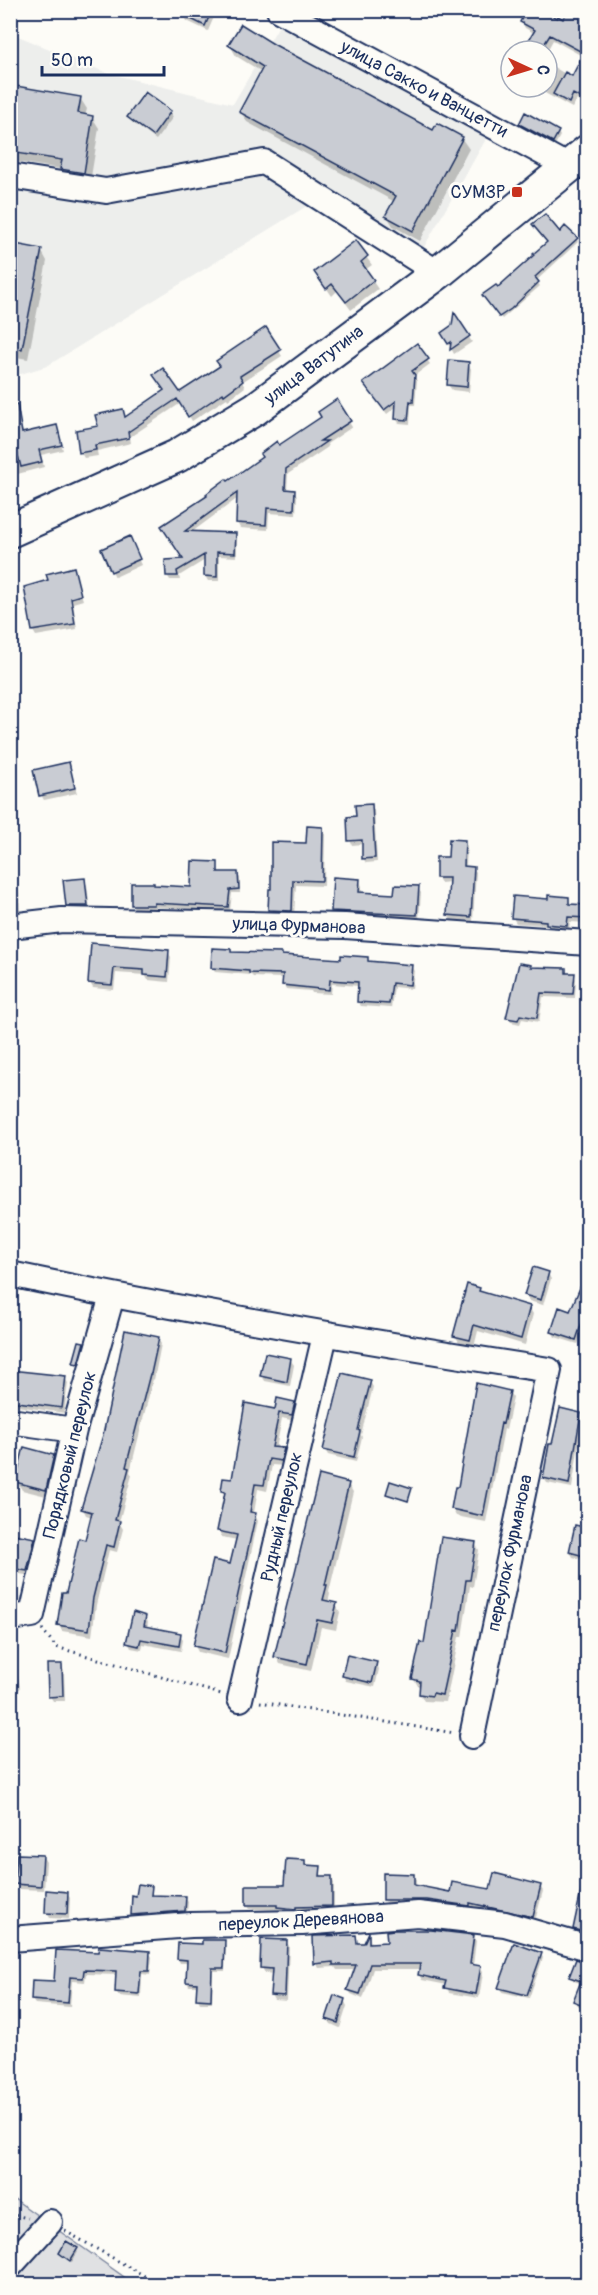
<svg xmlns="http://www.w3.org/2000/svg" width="598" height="2295" font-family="Pangolin,sans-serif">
	<rect width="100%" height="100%" fill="#fdfcf7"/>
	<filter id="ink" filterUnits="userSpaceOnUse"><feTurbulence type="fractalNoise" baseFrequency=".0167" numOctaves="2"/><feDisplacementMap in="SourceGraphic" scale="12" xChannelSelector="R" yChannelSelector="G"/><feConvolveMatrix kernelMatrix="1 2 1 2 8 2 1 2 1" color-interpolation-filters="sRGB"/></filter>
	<g filter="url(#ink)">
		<!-- built -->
		<path fill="#edeeec" d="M281,22L489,134L417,259L315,201L47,366L11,377V33L107,73L233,104Z"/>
		<!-- green -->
		<path fill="#e0e1e3" stroke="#7e88a0" stroke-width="1.5" d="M10,2196L134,2284H11Z"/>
		<!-- shadow -->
		<path fill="#0003" d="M186,10H217L208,31L187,21L184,15Z
			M588,17V105L577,100L572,108L543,92L540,87H547V63L572,78L584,57L553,40L547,51H523L534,33L525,28L522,22L564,21Z
			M230,45L274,46L434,132L438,125L462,139L469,149L420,241L393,226L387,216L395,202L247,122L241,112L262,72L236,56Z
			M10,87L80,98L87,109L85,116L92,117L99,128L90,183L68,180L62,169L10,161Z
			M170,112L173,117L156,140L132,122L129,117Z
			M520,124L558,132L560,136L555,145L523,128Z
			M560,234L577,239L578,242L536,281L540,286L502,319L486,299Z
			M355,242L372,265L365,270L378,289L351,310L337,291L332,296L316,273Z
			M10,244L41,250L47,261L28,359L10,356Z
			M455,316L472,342L454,354L443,333L454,326Z
			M266,330L282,356L242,382L245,387L228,400L227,398L192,421L181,403L130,437L131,443L97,451L98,456L84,458L81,453L77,431L100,427L122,411L126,417L179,394L221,367Z
			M427,360L430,364L414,376L417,381L415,405H411L410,424L399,423L396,419L397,406L387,414L368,388Z
			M468,363L471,369L469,392L452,390L448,385Z
			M336,401L352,427L327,444L328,447L288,474L287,491L295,492L297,496L296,515L269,513L268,530L240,528L237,523L238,498L192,532L235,535L237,539V557L219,556V581H208L205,576V560L179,576L180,580H170L167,575L185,561L163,527L323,418Z
			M19,421L24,434L56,427L63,450L41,455L44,467L10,476V423Z
			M130,541L141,565L115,577L112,571Z
			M73,568L83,600L73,603L77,629L36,636L33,631L50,581Z
			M68,763L77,793L44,800L41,795Z
			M579,781H588V843H583L580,838Z
			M371,805L374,810L377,862L366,863L363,858V844L352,845L350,840L357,818Z
			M322,829L325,834L324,886L296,885L294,915H272L269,910L272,890L307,844Z
			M464,842L467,846L466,867L473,868L476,872L473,921L451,920L448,915L450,882L441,883L438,878V859H449Z
			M217,863L219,873H237L240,878V893H232L230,911L156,907V909H135L132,905L154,886L193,889Z
			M335,879L359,880L362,886V893L395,895L418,888L421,893L419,920L335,916L332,911Z
			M84,880L87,885L90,911H70L67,905Z
			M10,887H16L19,892L20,916H10Z
			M568,898L571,905L588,906V923L570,922L569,930L550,929L548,925L516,923L513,918L549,900Z
			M92,945L168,952L171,957L169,982L148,980L145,975L116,973L114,990L93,988L90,983Z
			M231,953L342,960L367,959L369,962L411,966L414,971L412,989L394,987L391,1008L361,1006L358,1002L359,986L332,984L331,994L312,993L311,991L286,989L284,985V978L253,977L251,975L215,972L212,968Z
			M532,968L566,970L568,974L574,975L576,979L575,998L543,997L539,1022L522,1019L520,1024L511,1022L508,1017Z
			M10,996L15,1003L13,1025H10Z
			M548,1274L551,1279L543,1305L529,1301L526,1295Z
			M588,1274V1320L578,1344L555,1337L552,1331L571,1313Z
			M479,1290L481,1293L529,1307L533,1314L525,1345L478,1331L474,1347L459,1342L455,1335Z
			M158,1338L161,1344L154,1380L153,1379L130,1472L132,1475L119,1522L123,1529L117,1552L109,1550L96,1605L92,1636L62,1631L58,1624L92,1517L86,1515L83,1509Z
			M83,1344L86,1349L81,1369L75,1363Z
			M588,1350V1376L583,1370Z
			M290,1359L294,1365L290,1386L265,1381L262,1376Z
			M10,1368H14L16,1372L65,1378L68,1383L64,1413L10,1405Z
			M370,1382L373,1387L361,1435L362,1437L356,1462L328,1455L325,1450Z
			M509,1392L513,1398L506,1430L504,1429L486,1522L456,1516L452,1509L459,1489Z
			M294,1403L297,1410L295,1421L282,1418L276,1449L283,1450L287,1456L284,1466L272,1465L267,1491L258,1489L254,1513L258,1521L228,1659L198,1652L195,1646L231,1566L237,1540L222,1537L218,1530L226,1497L222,1491L233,1481L276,1411Z
			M580,1414L583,1419L572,1488L547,1483L544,1478Z
			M53,1456L58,1464L50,1497L22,1490L17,1482Z
			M348,1484L353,1492L329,1592L330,1594L328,1603L336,1605L340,1612L336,1630L321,1627L311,1671L280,1664L276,1656Z
			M411,1489L409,1502L388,1493Z
			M588,1529V1561L573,1557L570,1552Z
			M10,1535L34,1539L37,1545L30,1576L10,1572Z
			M475,1543L479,1550L473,1587L470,1586L462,1637H459L446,1702L424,1701L420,1694L421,1687L418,1686L414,1679L425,1644Z
			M145,1617L148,1622L147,1628L180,1634L183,1640L181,1651L143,1644L142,1650L131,1648L128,1642Z
			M10,1647L15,1655L20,1689L10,1690Z
			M376,1663L379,1669L375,1687L346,1681L343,1676Z
			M61,1665L64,1671L65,1701H53L50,1696Z
			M43,1857L46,1862L44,1890L19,1889L16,1883Z
			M304,1862L307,1867L320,1868L322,1878H331L334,1883V1910L298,1911V1913L282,1912L280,1910L250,1909L247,1905L286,1886Z
			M413,1875L416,1880V1887L451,1894L540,1886L543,1891L535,1921L472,1907V1910L431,1904H387L384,1899Z
			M151,1888L153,1897L185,1898L188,1902L187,1915L135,1918L133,1914L137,1897Z
			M67,1893L70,1898L69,1919L50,1918L47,1913Z
			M588,1912V1937L578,1934L574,1929Z
			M369,1935L371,1944L473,1936L476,1941L473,1966L480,1967L483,1972L479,1998L449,1993L447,1985L422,1980L419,1975L420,1969H373L363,1999L351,1994L349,1990L356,1970H337L335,1967L319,1968L316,1963L356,1936L358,1945L365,1944Z
			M286,1941L289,1946L287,2001L274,2000L271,1995L273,1974L265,1973L262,1968Z
			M224,1942L226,1946L225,1971H213L212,2003H200L198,1999V1986H189L187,1982L189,1963H180L178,1959L179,1944L203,1946Z
			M149,1952L152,1957L150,1975L142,1974L141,1998L119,1996L116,1992L118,1975L86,1974L85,1982L72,1981L70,2007L35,2004L32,2000L100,1954Z
			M541,1954L543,1958L529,1998L502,1992L500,1988Z
			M588,1964V2010L577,2005L574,2001L582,1984L574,1981L571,1977Z
			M344,2000L347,2006L340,2028L331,2024L328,2019Z
			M67,2243L78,2252L72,2262L60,2253Z"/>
		<!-- building -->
		<path fill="#c9ccd3" stroke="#1b2f5e" stroke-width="1.5" d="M173,10H212L205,26Z
			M526,10H542L557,18L558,16L563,19L568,10H578L588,15V102L573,94L569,103L553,94L565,72L572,76L584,53L550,35L540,51H522L535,30L520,22Z
			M241,24L275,45L433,130L437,123L463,137L413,231L385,216L396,196L239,112L263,67L228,45Z
			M10,85L81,97L78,113L93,116L84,173L60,169L62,160L10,152Z
			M145,92L171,111L153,136L127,117Z
			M525,112L559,131L553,142L519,124Z
			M545,214L560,232L565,226L578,238L535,277L539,282L511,309L499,317L482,295L496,285L498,287L534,255L533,254L547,242L532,224Z
			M356,240L368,256L361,262L374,280L346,302L332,284L326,289L314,272Z
			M10,243L42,249L22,349L10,347Z
			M454,312L470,336L450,350L451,342L448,344L441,333L452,325Z
			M266,327L281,350L240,376L243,381L224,395L223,393L188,417L177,399L128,432L129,438L95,445L96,450L79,453L76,430L98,426L95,415L123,409L125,417L164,390L153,375L163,368L180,392L220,366L216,361Z
			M417,343L429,359L412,371L415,375L413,402L410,401L408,420L395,419L396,401L384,410L363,383Z
			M449,360L469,362L467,387L447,385Z
			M337,399L351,421L320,441H327L286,469L285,489L295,490L294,510L267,508L266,525L236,523L237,493L185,531L236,533L235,553L217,552V577L204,576V555L177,571L178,576H166L165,560L183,559L161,526L207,496L206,494L226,479L228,481L262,457L260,454L277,441L279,445L321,417L318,412Z
			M10,404H17L22,433L57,425L62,445L39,450L42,462L21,467L15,444L10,445Z
			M130,536L140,559L111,572L101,549Z
			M74,567L81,595L71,598L75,624L32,631L24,587L48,580L46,574Z
			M69,762L75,788L39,796L33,770Z
			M372,804L375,858L362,859V840L348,841L347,817L356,816L355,805Z
			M307,826L323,827L322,881L293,880L292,911L268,910L269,889H271V842L306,843Z
			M449,839L465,840L464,866L474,867L471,917L447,915L449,878H436V857H448Z
			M192,861L218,862V872H238L239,889L230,890L228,907L154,903V905H131V883H154V885L191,887Z
			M333,877L360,879L359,892L394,894L395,885L419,886L417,915L331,911Z
			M85,878L88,906H66L63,880Z
			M548,895L569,897V904L588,905V918L568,917L567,926L546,924V921L511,918L513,896L548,899Z
			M91,943L169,950L167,977L144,975V970L114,968L112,985L88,983Z
			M212,948L231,949V952L282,953V955L341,959V955L368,957V961L412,965L410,985L392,983L389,1004L357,1002L358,982L330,980L329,990L282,985L283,974L249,973V971L211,968Z
			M519,963L531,965V967L566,968V973H575L573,994L541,993L537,1018L520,1015L518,1020L506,1018Z
			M533,1267L549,1272L541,1300L524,1295Z
			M588,1269V1305L576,1340L551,1332L559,1307L570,1311Z
			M467,1284L480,1288L479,1291L530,1306L521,1339L474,1325L470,1340L453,1336Z
			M125,1330L159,1337L151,1374H150L126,1467L129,1468L115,1520L120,1521L114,1547L106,1545L93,1598L89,1630L57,1625L62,1593H66L79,1538L85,1540L92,1512L81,1509L103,1435Z
			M79,1341L84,1342L78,1364L73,1363Z
			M265,1353L291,1358L287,1382L260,1376Z
			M10,1370L66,1376L62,1408L10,1401Z
			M342,1373L371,1380L358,1430L360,1431L354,1457L323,1450Z
			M476,1383L510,1391L503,1424L501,1423L483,1516L451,1509L455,1487H458Z
			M277,1398L295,1402L292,1415L279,1413L272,1447L284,1448L281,1461L269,1459L264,1485L255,1484L250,1512L256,1513L225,1653L193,1646L213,1560L230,1564L237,1535L217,1531L225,1492L221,1491L223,1478L232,1479L245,1403L275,1409Z
			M560,1408L581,1413L569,1484L543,1478L549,1444H552Z
			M24,1447L54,1455L46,1490L15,1482Z
			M319,1475L349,1483L325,1585H327L323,1600L337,1603L332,1623L317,1620L307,1664L274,1657Z
			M390,1481L412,1488L408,1501L386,1494Z
			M575,1525L588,1528V1557L569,1552Z
			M10,1533L35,1538L27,1571L10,1568Z
			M441,1537L476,1542L470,1580H466L459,1631L456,1630L442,1695L433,1693L432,1696L419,1694L420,1681L412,1679L420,1642L424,1643Z
			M133,1612L146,1616L144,1626L181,1633L179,1646L141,1639L139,1646L126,1643Z
			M347,1655L377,1662L372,1683L342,1676Z
			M47,1664H62L63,1696L48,1697Z
			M17,1854L43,1855L41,1886L14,1884Z
			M286,1859L305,1860V1865L321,1866L320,1876H332V1906L296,1907V1909L277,1907V1905H246V1885H284Z
			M383,1873L414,1874V1885L450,1892L452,1882L490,1889L494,1873L541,1885L533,1917L470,1903V1906L427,1900H383Z
			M138,1884L152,1886L151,1895L186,1896L185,1911L131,1915L132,1895L136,1896Z
			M582,1887H588V1933L573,1929Z
			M46,1890L68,1892L67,1914L45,1913Z
			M394,1930H431L474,1935L470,1964L481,1966L476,1994L444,1988L446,1981L418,1975L420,1964H370L360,1994L347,1990L356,1965H333V1962L314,1964L313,1936L356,1935L357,1943H364L369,1932V1943L387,1942L386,1931Z
			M261,1939L287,1940L285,1996L270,1995L272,1969L260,1968Z
			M202,1940H225L224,1968H212L211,2000L196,1999L197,1983L186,1982L187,1960L177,1959L178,1943L202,1944Z
			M514,1943L542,1953L527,1995L498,1988Z
			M99,1947L150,1951L149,1971H141L139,1994L115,1992L116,1971L84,1970L83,1978L70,1977L68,2003L31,2000L32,1980L54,1981L56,1950L98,1952Z
			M576,1959L588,1963V2007L573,2001L581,1981L569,1977Z
			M334,1995L345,1999L338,2023L326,2019Z
			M66,2241L78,2248L70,2261L59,2253Z"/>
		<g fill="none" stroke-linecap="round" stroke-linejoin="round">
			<defs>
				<path id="minor" d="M279,10L569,167
					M10,176L106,191L264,162L438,273
					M10,926L62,920L345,926L588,943
					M10,1274C189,1312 369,1342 549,1370L472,1736
					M10,1421L74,1430
					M10,1618L32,1615L74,1430L112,1296
					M240,1699L325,1335
					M10,1939L191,1925L302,1923L418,1914L505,1924L588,1948
					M10,2266L50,2222"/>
				<path id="major" d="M10,531L177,456L255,409L438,273L588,151"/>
			</defs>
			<!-- minor casing -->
			<use href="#minor" stroke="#1b2f5e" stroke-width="28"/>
			<!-- major casing -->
			<use href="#major" stroke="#1b2f5e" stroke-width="36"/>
			<!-- path -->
			<path stroke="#1b2f5e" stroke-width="3" stroke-dasharray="1.5 4.5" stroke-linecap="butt" d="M42,1629L56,1647L221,1694
				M260,1702L455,1733
				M10,2214L28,2218
				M65,2231L143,2275L156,2284"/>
			<!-- minor -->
			<use href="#minor" stroke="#fdfcf7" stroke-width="24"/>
			<!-- major -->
			<use href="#major" stroke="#fdfcf7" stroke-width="32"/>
		</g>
	</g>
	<!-- markers -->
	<rect fill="#c8321e" stroke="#fdfcf7" stroke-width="2" x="511" y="186" width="12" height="12" rx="3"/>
	<g text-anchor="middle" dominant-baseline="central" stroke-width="6" stroke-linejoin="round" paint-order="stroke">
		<!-- street labels -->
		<g font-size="18" fill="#1b2f5e" stroke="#fdfcf7">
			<text transform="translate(424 89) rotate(28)">улица Сакко и Ванцетти</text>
			<text transform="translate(314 365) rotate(-37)">улица Ватутина</text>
			<text transform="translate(299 926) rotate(2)">улица Фурманова</text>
			<text transform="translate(70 1455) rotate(-76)">Порядковый переулок</text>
			<text transform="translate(282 1517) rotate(-77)">Рудный переулок</text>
			<text transform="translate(510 1553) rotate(-78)">переулок Фурманова</text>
			<text transform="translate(301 1921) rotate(-3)">переулок Деревянова</text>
		</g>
		<!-- poi labels -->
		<g font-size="18" fill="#1b2f5e" stroke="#fdfcf7" text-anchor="end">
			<text x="505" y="192">СУМЗР</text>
		</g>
	</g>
	<!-- margin -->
	<rect width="598" height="2295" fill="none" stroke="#fdfcf7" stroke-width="36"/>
	<rect x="18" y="18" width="562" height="2259" fill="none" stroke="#1b2f5e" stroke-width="2" filter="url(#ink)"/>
	<!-- north arrow -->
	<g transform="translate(529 69) rotate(94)"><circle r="28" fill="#fdfcf7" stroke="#a3aaba" stroke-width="1.5"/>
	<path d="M0-4.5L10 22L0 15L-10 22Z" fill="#c8321e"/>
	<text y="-9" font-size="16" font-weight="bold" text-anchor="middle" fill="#1b2f5e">С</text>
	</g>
	<!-- scale -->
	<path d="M42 66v9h122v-9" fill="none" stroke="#1b2f5e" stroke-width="3"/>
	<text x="51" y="66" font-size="18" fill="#1b2f5e" stroke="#fdfcf7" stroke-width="4.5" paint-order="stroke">50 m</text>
</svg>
